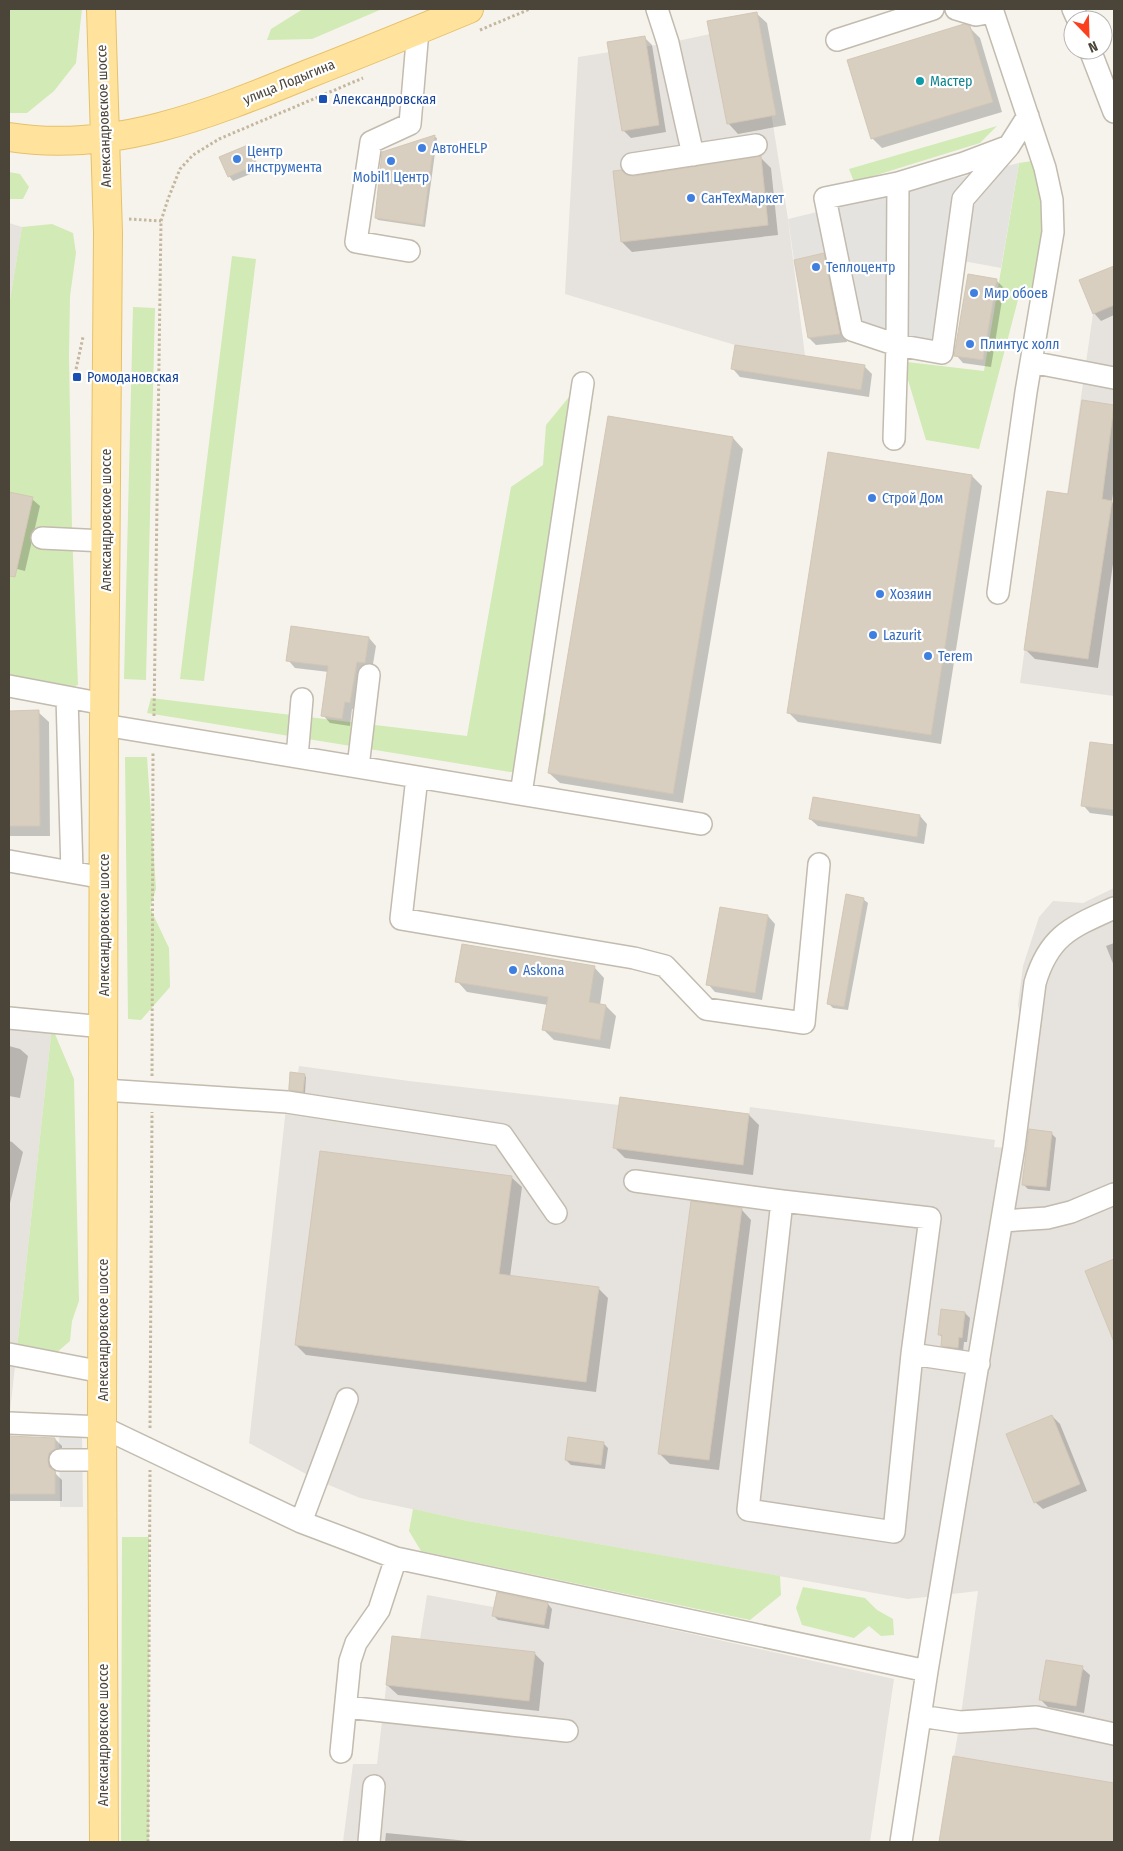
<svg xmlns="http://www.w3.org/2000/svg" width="1123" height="1851" font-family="'Fira Sans Condensed',sans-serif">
	<rect width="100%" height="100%" fill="#f6f3ec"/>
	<!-- industrial -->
	<path fill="#e6e2dd" d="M757,24L788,219L805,356L735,345L565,294L578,57L668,43Z
		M9,223L22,227L9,306Z
		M1114,305V696L1020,683L1047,491L1067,494L1093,314Z
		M1114,888V1842H939L960,1722L978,1591L908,1599L468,1521L360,1498L317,1480L249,1443L290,1072L298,1073L299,1066L409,1081L619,1105L620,1097L749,1114L750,1107L995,1140L994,1147L1006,1148L1021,1018L1018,1005L1023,966L1039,917L1053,901L1083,903Z
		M9,1016L52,1027L9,1421Z
		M497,1592L548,1602L894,1679L870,1842H343L353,1764H377L392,1636L420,1639L427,1595L493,1607Z"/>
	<!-- green -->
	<path fill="#d2eab5" d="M9,9H82L76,63L54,91L27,113H9Z
		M303,9H382L312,39L267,40L271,29Z
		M997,126L980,143L854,182L849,169Z
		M1032,161L1043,209L1044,230L1033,287L1020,292L979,449L926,440L908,380L907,362L984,371L1019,163Z
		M9,172L20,174L29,187L23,199H9Z
		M52,224L73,233L76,253L70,296L69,356L72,530L78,685L66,689L9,678V306L22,227Z
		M232,256L256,259L204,681L180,679Z
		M133,307L155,308L146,680L124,679Z
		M569,397L592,407L560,583L532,700L546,713L538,764L523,774L147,713L151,698L467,736L511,487L543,465L546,425Z
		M125,757H147L156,889L150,908L169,948L170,987L141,1020L128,1019Z
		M52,1027L74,1079L79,1301L72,1321L70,1341L55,1354L17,1348Z
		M413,1509L468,1521L780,1576L781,1595L750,1620L421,1551L409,1531Z
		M122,1537H149V1842H121Z
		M803,1587L865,1598L877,1610L893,1619L894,1635L881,1636L869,1626L854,1638L802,1625L796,1608Z"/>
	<!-- parking -->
	<path fill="#e5e3e0" d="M1019,163L1001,268L963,261L947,354L840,334L824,254L794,260L788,219Z
		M59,1431H82L83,1507H60Z"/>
	<!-- shadow -->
	<path fill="#0003" d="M756,13L767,23L786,125L738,134L728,123Z
		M969,27L980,38L1002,112L882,148L872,138Z
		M644,37L652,45L666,132L631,138L623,130Z
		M435,137L437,138L425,227L378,220L376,218L383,152Z
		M247,147L252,151L260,170L233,181L229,176Z
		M760,157L771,168L778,235L632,252L622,242L626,177L634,178Z
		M823,255L831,262L847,342L816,345L809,338Z
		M1114,267V315L1101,321L1094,313L1081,281Z
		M996,280L1004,288L991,367L963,363L956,355Z
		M865,367L872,374L869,397L740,377L733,369Z
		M1083,401L1114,406V486L1112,502L1114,505V557L1098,668L1035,659L1025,649L1069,495Z
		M733,438L743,449L683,803L560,783L549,773Z
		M972,476L982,486L941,744L798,722L788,712Z
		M9,493L32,499L40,506L25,571L9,567Z
		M369,638L376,646L372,670L358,710L352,709L350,726L330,723L323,715L329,672L295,668L288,660Z
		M9,712H38L49,722L50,836H9Z
		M1091,743L1114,746V816L1090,813L1083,805Z
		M920,816L927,824L924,844L818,826L810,819Z
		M863,899L868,903L848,1010L833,1008L829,1004Z
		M768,916L775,924L762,1000L715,992L708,984Z
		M1114,943V966L1106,946Z
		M594,967L604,978L600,1005L606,1006L616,1016L610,1049L554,1040L544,1030L548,1005L467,992L457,981Z
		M9,1046L20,1049L28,1056L20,1098L9,1096Z
		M304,1075L306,1077L305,1093L292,1091L290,1089Z
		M749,1115L759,1125L753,1175L625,1158L615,1148Z
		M1051,1133L1056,1138L1050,1191L1028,1189L1023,1184Z
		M9,1141L12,1142L23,1152L9,1207Z
		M511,1177L522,1187L510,1277L598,1288L608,1298L596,1392L306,1355L296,1345Z
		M741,1209L751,1220L719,1470L670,1464L660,1454Z
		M1114,1261V1340L1087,1272Z
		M965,1313L970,1318L967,1342H964L963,1352L947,1350L942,1345L943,1338L939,1334Z
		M1052,1416L1060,1424L1087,1491L1043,1509L1035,1502Z
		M9,1437L55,1439L62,1446V1457L55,1468L56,1474L62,1480V1501H9Z
		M603,1443L608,1448L605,1469L571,1465L566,1460Z
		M548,1604L552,1609L549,1629L498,1620L493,1615Z
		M534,1653L544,1663L539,1711L398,1695L387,1685Z
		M1082,1668L1090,1675L1084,1713L1048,1707L1041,1700Z
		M954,1757L1114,1784V1842H940Z
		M386,1833L478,1842H385Z"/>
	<!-- building -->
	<path fill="#d8cfc1" stroke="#d3c7b4" d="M757,12L776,115L727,124L707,21Z
		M964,24L970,26L993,102L871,139L847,60Z
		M645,36L659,125L622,131L607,42Z
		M435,135L423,225L375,218L382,152Z
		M248,145L256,165L228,177L219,157Z
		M761,156L768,225L621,242L613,171L621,170L627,175L634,176Z
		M824,253L840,334L808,338L794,260Z
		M1114,266V305L1093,314L1079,280Z
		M968,274L997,279L983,360L954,356Z
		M735,345L865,365L861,390L731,369Z
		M1082,400L1114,405L1102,499L1112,501L1088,659L1024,650L1047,491L1068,494Z
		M608,416L733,437L673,794L548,773Z
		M828,452L972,475L931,735L787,713Z
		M9,492L33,497L15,577L9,576Z
		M291,626L369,637L365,663L357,662L350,703L345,702L342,719L321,716L328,666L286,661Z
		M39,710L40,826H9V711Z
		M1090,742L1114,745V810L1081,806Z
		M813,797L920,815L917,837L809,819Z
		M846,894L864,898L844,1007L827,1004Z
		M720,907L768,915L755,993L706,985Z
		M462,944L595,966L589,1002L606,1005L600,1040L542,1030L548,997L455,982Z
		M290,1072L305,1074L303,1092L289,1090Z
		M620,1097L749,1114L743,1165L613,1148Z
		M1029,1129L1052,1132L1046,1187L1022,1185Z
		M320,1151L512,1176L499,1274L599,1287L586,1382L295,1345Z
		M691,1201L742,1208L709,1460L658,1454Z
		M1114,1259V1342L1085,1271Z
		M941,1309L965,1312L962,1338L959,1337L958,1348L941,1346L942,1335H938Z
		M1052,1415L1080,1484L1034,1503L1006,1434Z
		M9,1436L55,1438V1449L49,1453L48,1460L49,1467L55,1471V1494H9Z
		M568,1437L604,1442L601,1465L565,1460Z
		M497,1592L548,1603L544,1625L492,1616Z
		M392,1636L535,1652L529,1701L386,1685Z
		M1046,1660L1083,1666L1076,1706L1039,1700Z
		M953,1756L1114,1783V1842H939Z"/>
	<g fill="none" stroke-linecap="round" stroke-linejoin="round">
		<defs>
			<path id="minor" d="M657,9L668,43L693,155
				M956,9L976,15L993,12
				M992,9L1045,168L1052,200L1053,232L1026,392L998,593
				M1073,9L1078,20
				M837,40L933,9
				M1090,50L1114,112
				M632,164L756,145
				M898,183L825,198L852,330L897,345L942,353L963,199L1009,146
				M409,251L356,242L371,142L410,124L418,30
				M1031,362L1114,378
				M894,439L897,345L898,183L964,163L1009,146L1028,116
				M42,538L105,541
				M9,686L104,704
				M67,697L72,872
				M104,725L701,824
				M297,757L302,699
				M358,767L369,675
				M417,777L401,919L634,958L665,966L706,1009L804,1023L819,864
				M521,794L583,383
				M9,861L104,878
				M9,1018L104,1027
				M104,1090L287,1102L502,1135L556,1213
				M635,1181L782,1201
				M1002,1221L1047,1218L1071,1212L1114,1194
				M9,1354L102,1372
				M912,1354L930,1218L782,1201L748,1510L894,1532L912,1354L979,1364
				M9,1423L102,1427L301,1522L396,1558L927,1671
				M60,1460H103
				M301,1522L347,1399
				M346,1707L567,1731
				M920,1716L960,1722L1036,1717L1114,1734
				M341,1752L350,1661L356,1643L379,1610L396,1558
				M369,1842L374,1786
				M901,1842L927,1671L1014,1147L1035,983C1049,935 1072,927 1114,908"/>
			<path id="major" d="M101,9L108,233L104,725L102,1427L104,1842
				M9,137C114,154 212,113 308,74C362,53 416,31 469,9"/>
		</defs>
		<!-- minor casing -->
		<use href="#minor" stroke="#c2bbae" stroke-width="24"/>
		<!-- major casing -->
		<use href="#major" stroke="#e6c16a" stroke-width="30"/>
		<!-- path -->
		<path stroke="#c4b79f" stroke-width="3" stroke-dasharray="2.5 2.5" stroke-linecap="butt" d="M480,30L530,9
			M129,219L161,221
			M75,374L83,337
			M154,716L161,221L168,199L180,169L193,155L219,139L363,78
			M152,1076L153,752
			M150,1428L152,1112
			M148,1842L150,1470"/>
		<!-- minor -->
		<use href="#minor" stroke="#fff" stroke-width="21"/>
		<!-- major -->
		<use href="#major" stroke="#ffe39c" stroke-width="28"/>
	</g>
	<!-- markers -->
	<circle fill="#0f9aa8" stroke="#fff" stroke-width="2" cx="920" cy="81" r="5"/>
	<g fill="#1a4fb4" stroke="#fff" stroke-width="2">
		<rect x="318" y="94" width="10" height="10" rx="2.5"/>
		<rect x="72" y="372" width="10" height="10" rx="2.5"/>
	</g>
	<g fill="#3f7fe0" stroke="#fff" stroke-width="2">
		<circle cx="422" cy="148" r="5"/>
		<circle cx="237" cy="159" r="5"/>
		<circle cx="391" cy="161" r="5"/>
		<circle cx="691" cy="198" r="5"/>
		<circle cx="816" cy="267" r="5"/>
		<circle cx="974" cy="293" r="5"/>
		<circle cx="970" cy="344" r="5"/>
		<circle cx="872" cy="498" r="5"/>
		<circle cx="880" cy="594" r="5"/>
		<circle cx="873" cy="635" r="5"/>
		<circle cx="928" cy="656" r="5"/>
		<circle cx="513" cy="970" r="5"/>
	</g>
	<g text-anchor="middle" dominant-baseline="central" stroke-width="4.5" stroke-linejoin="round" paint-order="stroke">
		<!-- culture labels -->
		<g font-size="14" fill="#0d838f" stroke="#fff" text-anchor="start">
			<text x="930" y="81">Мастер</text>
		</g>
		<!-- street labels -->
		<g font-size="14" fill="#4b4439" stroke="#fff">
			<text transform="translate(289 82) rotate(-22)">улица Лодыгина</text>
			<text transform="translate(104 116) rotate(-92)">Александровское шоссе</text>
			<text transform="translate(106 520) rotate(-90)">Александровское шоссе</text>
			<text transform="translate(104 925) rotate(-90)">Александровское шоссе</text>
			<text transform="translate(103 1330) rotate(-90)">Александровское шоссе</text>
			<text transform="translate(103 1735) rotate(-90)">Александровское шоссе</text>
		</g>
		<!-- transit labels -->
		<g font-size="14" fill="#164399" stroke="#fff" text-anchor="start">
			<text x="333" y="99">Александровская</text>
			<text x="87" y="377">Ромодановская</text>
		</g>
		<!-- shop labels -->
		<g font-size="14" fill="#366cbe" stroke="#fff" text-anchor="start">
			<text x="432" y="148">АвтоHELP</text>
			<text x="247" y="151">Центр<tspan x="247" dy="16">инструмента</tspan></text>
			<text x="391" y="177" text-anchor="middle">Mobil1 Центр</text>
			<text x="701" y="198">СанТехМаркет</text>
			<text x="826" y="267">Теплоцентр</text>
			<text x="984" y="293">Мир обоев</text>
			<text x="980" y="344">Плинтус холл</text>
			<text x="882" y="498">Строй Дом</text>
			<text x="890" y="594">Хозяин</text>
			<text x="883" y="635">Lazurit</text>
			<text x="938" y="656">Terem</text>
			<text x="523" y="970">Askona</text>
		</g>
	</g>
	<!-- border -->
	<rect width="1123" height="1851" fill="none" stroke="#4b4439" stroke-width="20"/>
	<!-- north arrow -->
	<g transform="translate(1088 35) rotate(157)"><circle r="24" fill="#ffffff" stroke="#b7b4b0"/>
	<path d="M0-4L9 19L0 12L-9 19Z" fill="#fc3f1d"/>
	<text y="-8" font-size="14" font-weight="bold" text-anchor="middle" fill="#4b4439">N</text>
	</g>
</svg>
